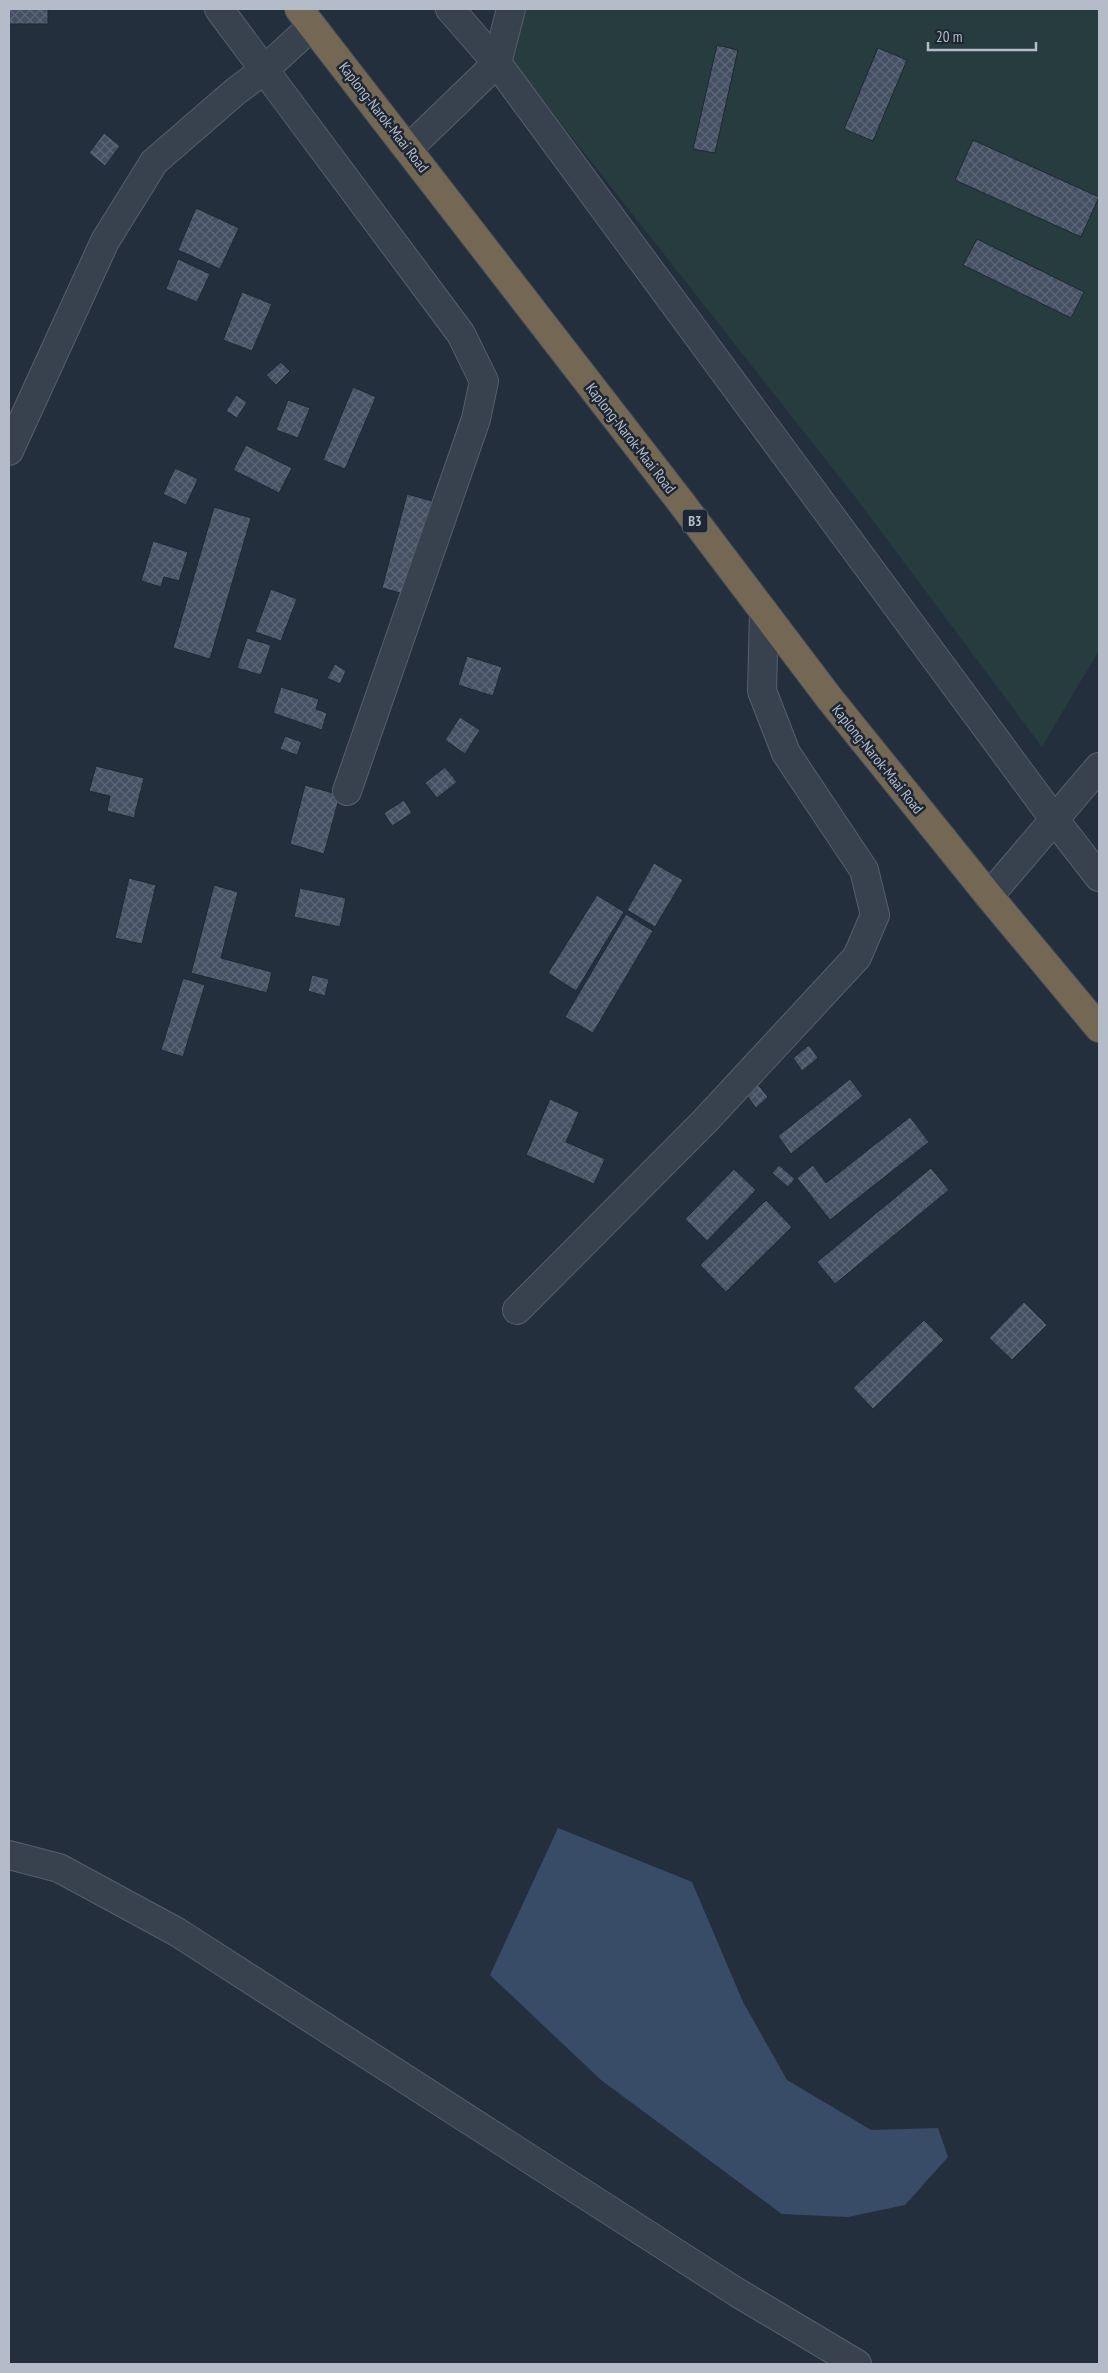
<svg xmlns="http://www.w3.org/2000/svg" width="1108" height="2373" font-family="'PT Sans Narrow',sans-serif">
	<defs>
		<pattern id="building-cross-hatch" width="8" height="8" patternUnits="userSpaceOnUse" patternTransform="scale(1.25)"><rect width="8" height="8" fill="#455162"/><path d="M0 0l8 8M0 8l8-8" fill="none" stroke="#5d6877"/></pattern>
	</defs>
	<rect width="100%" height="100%" fill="#242f3e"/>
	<!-- green -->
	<path fill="#263c3f" d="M525,9H1099V650L1042,747L859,502L512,61Z"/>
	<!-- water -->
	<path fill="#394c67" d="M558,1828L692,1882L743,2002L787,2080L871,2130L938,2128L948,2157L905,2205L848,2217L782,2214L601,2080L490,1975Z"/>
	<!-- building -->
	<path fill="url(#building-cross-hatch)" stroke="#1f2835" d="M9,9H48V24H9Z
		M717,45L738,50L715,153L693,149Z
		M878,48L907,60L873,141L844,129Z
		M104,133L120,146L105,166L89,153Z
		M973,140L1099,197L1081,237L955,180Z
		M196,208L239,228L220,269L178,250Z
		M977,239L1084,292L1071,318L963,265Z
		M178,259L210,274L197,302L166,289Z
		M242,292L272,304L252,351L223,340Z
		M281,362L290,371L276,385L266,375Z
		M353,387L376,397L345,469L323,460Z
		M236,395L247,402L237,418L226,411Z
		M288,400L310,408L298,438L276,430Z
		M246,445L292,468L279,493L233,470Z
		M175,468L198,479L186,505L163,494Z
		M407,494L432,501L408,595L382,588Z
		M214,507L251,518L210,659L173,648Z
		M153,541L188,552L179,581L164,577L161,587L141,581Z
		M271,589L297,599L281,641L255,632Z
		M247,638L271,645L261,675L237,668Z
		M467,656L502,667L493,696L458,685Z
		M335,664L346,671L340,684L327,678Z
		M281,687L319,699L316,709L327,713L322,730L273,713Z
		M460,717L480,730L465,754L445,740Z
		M285,736L302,742L297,755L280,749Z
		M96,766L144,778L134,818L107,811L110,796L89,791Z
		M445,767L457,782L437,798L425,783Z
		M305,785L340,795L324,854L290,844Z
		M404,800L412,813L392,826L384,813Z
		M654,863L683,880L655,927L627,910Z
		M129,878L156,885L142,944L115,938Z
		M214,885L238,892L221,958L272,972L267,993L191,973Z
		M300,888L346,898L340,927L294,917Z
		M597,895L624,912L576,991L548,973Z
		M626,914L653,931L593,1033L565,1017Z
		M312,975L329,979L325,996L308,991Z
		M183,978L205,985L183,1057L161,1050Z
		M809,1045L818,1058L802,1071L793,1058Z
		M850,1079L863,1096L791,1154L778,1136Z
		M757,1083L768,1097L756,1108L745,1093Z
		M550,1099L579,1112L566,1142L605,1159L594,1184L526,1155Z
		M910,1117L929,1142L830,1220L797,1178L813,1165L826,1183Z
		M779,1165L795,1179L788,1187L772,1173Z
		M931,1168L949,1190L835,1284L817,1262Z
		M734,1169L756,1190L707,1241L685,1219Z
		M766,1200L792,1227L726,1292L700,1265Z
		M1024,1302L1047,1325L1012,1360L989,1338Z
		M924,1320L944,1340L873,1409L853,1388Z"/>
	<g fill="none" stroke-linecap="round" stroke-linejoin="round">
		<defs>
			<path id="minor" d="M219,9L461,334L484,381L476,419L347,791
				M450,9L497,63L1054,819L1099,877
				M408,149L497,63L511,9
				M9,451L105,241L154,162L236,91L263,71L312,26
				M989,896L1099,767
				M517,1310L706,1120L857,957L875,915L864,870L786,753L762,691L764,612
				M9,1855L59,1868L177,1932L738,2293L857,2364"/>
			<path id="highway" d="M299,9L680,501L830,699L989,896L1099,1028"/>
		</defs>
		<!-- minor casing -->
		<use href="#minor" stroke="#565f6c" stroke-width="30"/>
		<!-- highway casing -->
		<use href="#highway" stroke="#434c59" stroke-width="30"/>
		<!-- minor -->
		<use href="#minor" stroke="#38414e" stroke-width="28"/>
		<!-- highway -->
		<use href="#highway" stroke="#746855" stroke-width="28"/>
	</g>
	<g text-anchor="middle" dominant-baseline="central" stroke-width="5" stroke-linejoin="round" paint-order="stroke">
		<!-- shield labels -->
		<rect fill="#1d2633" stroke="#878f9c" stroke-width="1" x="682.5" y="509.5" width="25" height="23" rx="4"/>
		<g font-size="14" font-weight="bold" fill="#b4bcc9">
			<text x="695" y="521">B3</text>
		</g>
		<!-- street labels -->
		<g font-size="15" fill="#b4bcc9" stroke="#1d2633">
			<text transform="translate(384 117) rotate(52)">Kaplong-Narok-Maai Road</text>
			<text transform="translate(631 438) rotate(52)">Kaplong-Narok-Maai Road</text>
			<text transform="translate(878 759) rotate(51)">Kaplong-Narok-Maai Road</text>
		</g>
	</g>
	<!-- border -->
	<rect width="1108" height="2373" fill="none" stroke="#b4bcc9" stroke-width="20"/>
	<!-- scale -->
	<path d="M928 42v8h108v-8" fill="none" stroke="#b4bcc9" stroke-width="2.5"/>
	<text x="936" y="42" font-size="15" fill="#b4bcc9" stroke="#1d2633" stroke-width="4" paint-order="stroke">20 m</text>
</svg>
